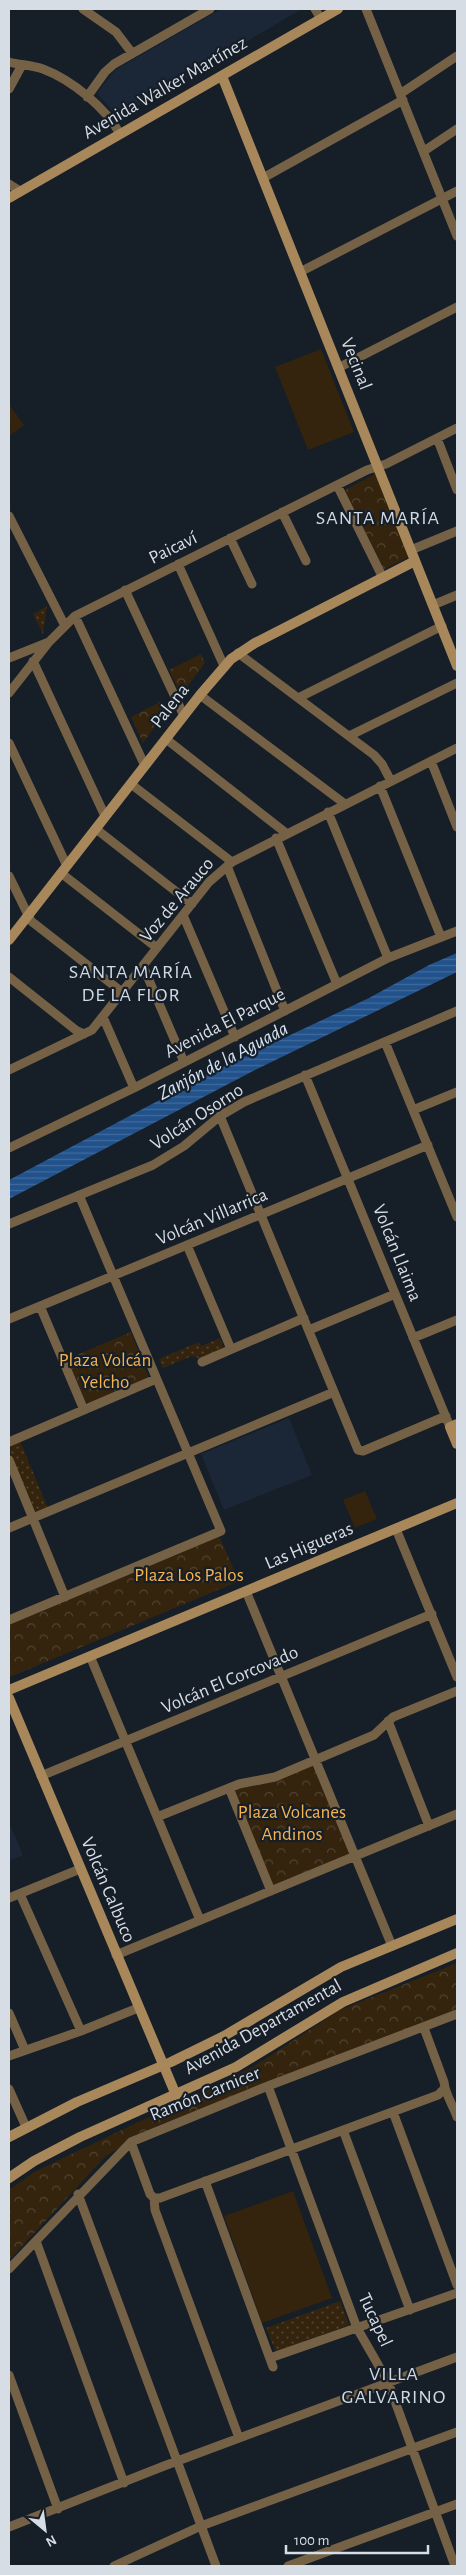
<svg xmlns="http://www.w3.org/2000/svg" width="466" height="2575" font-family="'Alegreya Sans',sans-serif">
	<defs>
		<pattern id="grass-dots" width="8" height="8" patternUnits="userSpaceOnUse" patternTransform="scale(1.25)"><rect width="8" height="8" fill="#34240e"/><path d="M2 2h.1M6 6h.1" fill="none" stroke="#514331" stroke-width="1.8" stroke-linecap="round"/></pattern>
		<pattern id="park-crowns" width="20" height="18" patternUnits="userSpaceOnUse" patternTransform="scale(1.25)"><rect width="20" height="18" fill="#34240e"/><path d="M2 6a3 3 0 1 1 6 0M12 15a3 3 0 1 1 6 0" fill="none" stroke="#514331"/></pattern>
		<pattern id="water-rules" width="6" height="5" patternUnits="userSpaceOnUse" patternTransform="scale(1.25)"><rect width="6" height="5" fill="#22528b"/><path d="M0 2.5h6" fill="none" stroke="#416a9b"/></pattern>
	</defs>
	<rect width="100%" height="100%" fill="#161e28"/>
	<!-- built -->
	<path fill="#1b2736" d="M221,9L300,10L118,118L97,93L115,70Z
		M289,1418L312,1475L224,1510L201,1454Z
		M9,1822L23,1855L9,1861Z"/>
	<!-- grass -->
	<path fill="url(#grass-dots)" d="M47,606L43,634L33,614Z
		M220,1338L224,1349L201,1359L192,1356L163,1368L159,1359L199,1342L201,1346Z
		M20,1441L48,1508L36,1512L33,1511L9,1450L12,1444Z
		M340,2301L349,2325L276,2352L266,2328Z"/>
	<!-- park -->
	<path fill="url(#park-crowns)" d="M375,474L409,557L382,570L343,491Z
		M201,654L205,663L181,695L169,670Z
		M162,701L167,710L143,743L131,717Z
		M131,1332L148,1376L145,1382L92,1404L86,1402L67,1359Z
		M219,1536L239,1581L10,1677L9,1625Z
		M314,1765L351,1856L274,1887L233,1790L273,1781Z
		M457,1963V2010L157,2126L106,2156L9,2260V2190L34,2172L253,2067L340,2010Z"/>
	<!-- garden -->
	<path fill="#34240e" d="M321,349L354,432L308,450L275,367Z
		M9,404L24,425L9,436Z
		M365,1491L377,1519L355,1528L343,1500Z
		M293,2191L332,2298L262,2323L224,2216Z"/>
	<!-- water -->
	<path fill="url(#water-rules)" d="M457,953V972L255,1070L9,1199V1180L216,1070L369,998L429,965Z"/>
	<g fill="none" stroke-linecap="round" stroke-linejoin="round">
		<!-- street -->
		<path stroke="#756145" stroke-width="9" d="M83,9L116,32L132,53
			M315,9L321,19
			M366,9L457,236
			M9,62C20,65 32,65 43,69C72,80 106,108 120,134
			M9,89L22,65
			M400,94L457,56
			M87,97L105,72L114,64L210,9
			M424,151L457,129
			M263,178L403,100
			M9,184L20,191
			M300,272L457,191
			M338,368L457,307
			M437,438L457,490
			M337,485L383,578
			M282,512L306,561
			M9,516L64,624
			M230,538L252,584
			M411,550L457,531
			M178,564L224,666
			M125,590L184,716
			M433,605L457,595
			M75,616L145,766
			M238,653L374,755L382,764L391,781
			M9,658L49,642
			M33,661L105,816
			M9,693L49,642L75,616L367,470L386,464L457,428
			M200,695L345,804
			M298,698L442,626
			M349,736L457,683
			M166,739L286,833
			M9,743L67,866
			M431,761L457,827
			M131,784L232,862
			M380,786L441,937
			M328,812L388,958
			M96,829L192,904
			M276,838L337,984
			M227,866L285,1011
			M61,873L157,948
			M9,876L31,921L122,992
			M183,915L235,1037
			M143,966L184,1062
			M9,977L77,1031L84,1034
			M103,1017L134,1088
			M385,1042L457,1217
			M9,1070L92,1030L209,882L232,862L457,748
			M305,1075L450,1427
			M413,1110L457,1092
			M220,1116L358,1450L363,1451L446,1416
			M9,1148L134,1088L388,958L457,931
			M9,1224L153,1165L184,1146L220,1116L244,1102L457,1011
			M187,1245L231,1349
			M40,1306L84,1410
			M9,1319L428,1145
			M309,1330L395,1294
			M413,1338L457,1320
			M202,1362L304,1318
			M9,1442L156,1379
			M9,1460L65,1597
			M9,1528L334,1392
			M396,1529L457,1677
			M246,1591L392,1946
			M9,1620L221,1531L79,1195
			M90,1656L200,1920
			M388,1721L429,1826
			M41,1776L432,1614
			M229,1788L271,1891
			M157,1817L239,1784L275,1777L374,1735L393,1717L457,1691
			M20,1894L81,2031
			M9,1898L80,1869
			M116,1955L457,1814
			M9,2013L25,2050
			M424,2028L444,2082C445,2094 453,2105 457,2117
			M9,2056L81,2031L138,2008
			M268,2086L357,2328L388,2382L455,2566
			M9,2089L26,2127
			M393,2112L457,2285
			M343,2130L410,2310
			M131,2142L150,2194L154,2198L155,2210L239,2438
			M205,2181L273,2367
			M78,2194L216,2566
			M154,2198H160L438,2095L443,2090
			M36,2241L124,2483
			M9,2269L131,2142L268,2086L457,2014
			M270,2358L457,2293
			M9,2375L58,2509
			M9,2527L164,2466L457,2357
			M114,2566L201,2526L457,2432
			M288,2566L457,2504"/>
		<!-- secondary -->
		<path stroke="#a8875a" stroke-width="10" d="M222,76L457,666
			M9,198L338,9
			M9,940L200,695L231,659L255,643L415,561
			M457,1424L450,1427L457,1444
			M9,1690L457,1503
			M9,1698L176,2095
			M9,2137L77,2102L171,2062L224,2036L341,1967L457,1919
			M9,2178L34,2161L80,2137L236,2067L343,2002L457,1953"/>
	</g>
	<g text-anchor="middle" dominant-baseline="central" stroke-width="4.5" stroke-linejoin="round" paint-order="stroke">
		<!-- street labels -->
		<g font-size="19" fill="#d7dde4" stroke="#161e28">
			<text transform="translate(165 88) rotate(-30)">Avenida Walker Martínez</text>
			<text transform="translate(356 364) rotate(68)">Vecinal</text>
			<text transform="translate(173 548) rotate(-26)">Paicaví</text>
			<text transform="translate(170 706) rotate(-52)">Palena</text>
			<text transform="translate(177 900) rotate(-50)">Voz de Arauco</text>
			<text transform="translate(225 1023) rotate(-27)">Avenida El Parque</text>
			<text transform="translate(197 1117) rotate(-33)">Volcán Osorno</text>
			<text transform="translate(212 1217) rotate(-23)">Volcán Villarrica</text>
			<text transform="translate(397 1253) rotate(68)">Volcán Llaima</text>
			<text transform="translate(309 1546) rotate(-23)">Las Higueras</text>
			<text transform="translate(230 1680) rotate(-23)">Volcán El Corcovado</text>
			<text transform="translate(108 1890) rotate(67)">Volcán Calbuco</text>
			<text transform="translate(263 2027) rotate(-29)">Avenida Departamental</text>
			<text transform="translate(205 2094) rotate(-22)">Ramón Carnicer</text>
			<text transform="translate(375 2320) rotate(65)">Tucapel</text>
		</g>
		<!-- park labels -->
		<g font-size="19" fill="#f5b34f" stroke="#161e28">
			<text x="105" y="1360">Plaza Volcán<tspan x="105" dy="22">Yelcho</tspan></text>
			<text x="189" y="1575">Plaza Los Palos</text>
			<text x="292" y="1812">Plaza Volcanes<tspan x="292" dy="22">Andinos</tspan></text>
		</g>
		<!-- neighbourhood labels -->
		<g font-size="20" letter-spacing="1" fill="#ced9e6" stroke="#161e28">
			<text x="378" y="518">SANTA MARÍA</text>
			<text x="131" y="972">SANTA MARÍA<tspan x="131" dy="23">DE LA FLOR</tspan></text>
			<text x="394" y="2374">VILLA<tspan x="394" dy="23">GALVARINO</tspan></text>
		</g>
		<!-- water labels -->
		<g font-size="20" font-style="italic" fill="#d5e3f4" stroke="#161e28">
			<text transform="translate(223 1061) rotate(-28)">Zanjón de la Aguada</text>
		</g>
	</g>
	<!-- border -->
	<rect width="466" height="2575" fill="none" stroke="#d7dde4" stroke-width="20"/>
	<!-- north arrow -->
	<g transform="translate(45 2530) rotate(151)" stroke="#161e28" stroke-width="4" paint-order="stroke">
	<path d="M0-4L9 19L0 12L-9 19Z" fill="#d7dde4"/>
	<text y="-8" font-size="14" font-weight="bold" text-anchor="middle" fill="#d7dde4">N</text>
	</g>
	<!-- scale -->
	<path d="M286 2545v8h142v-8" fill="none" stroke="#d7dde4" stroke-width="2.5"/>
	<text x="294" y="2545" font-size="15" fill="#d7dde4" stroke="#161e28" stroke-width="4" paint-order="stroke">100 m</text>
</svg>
